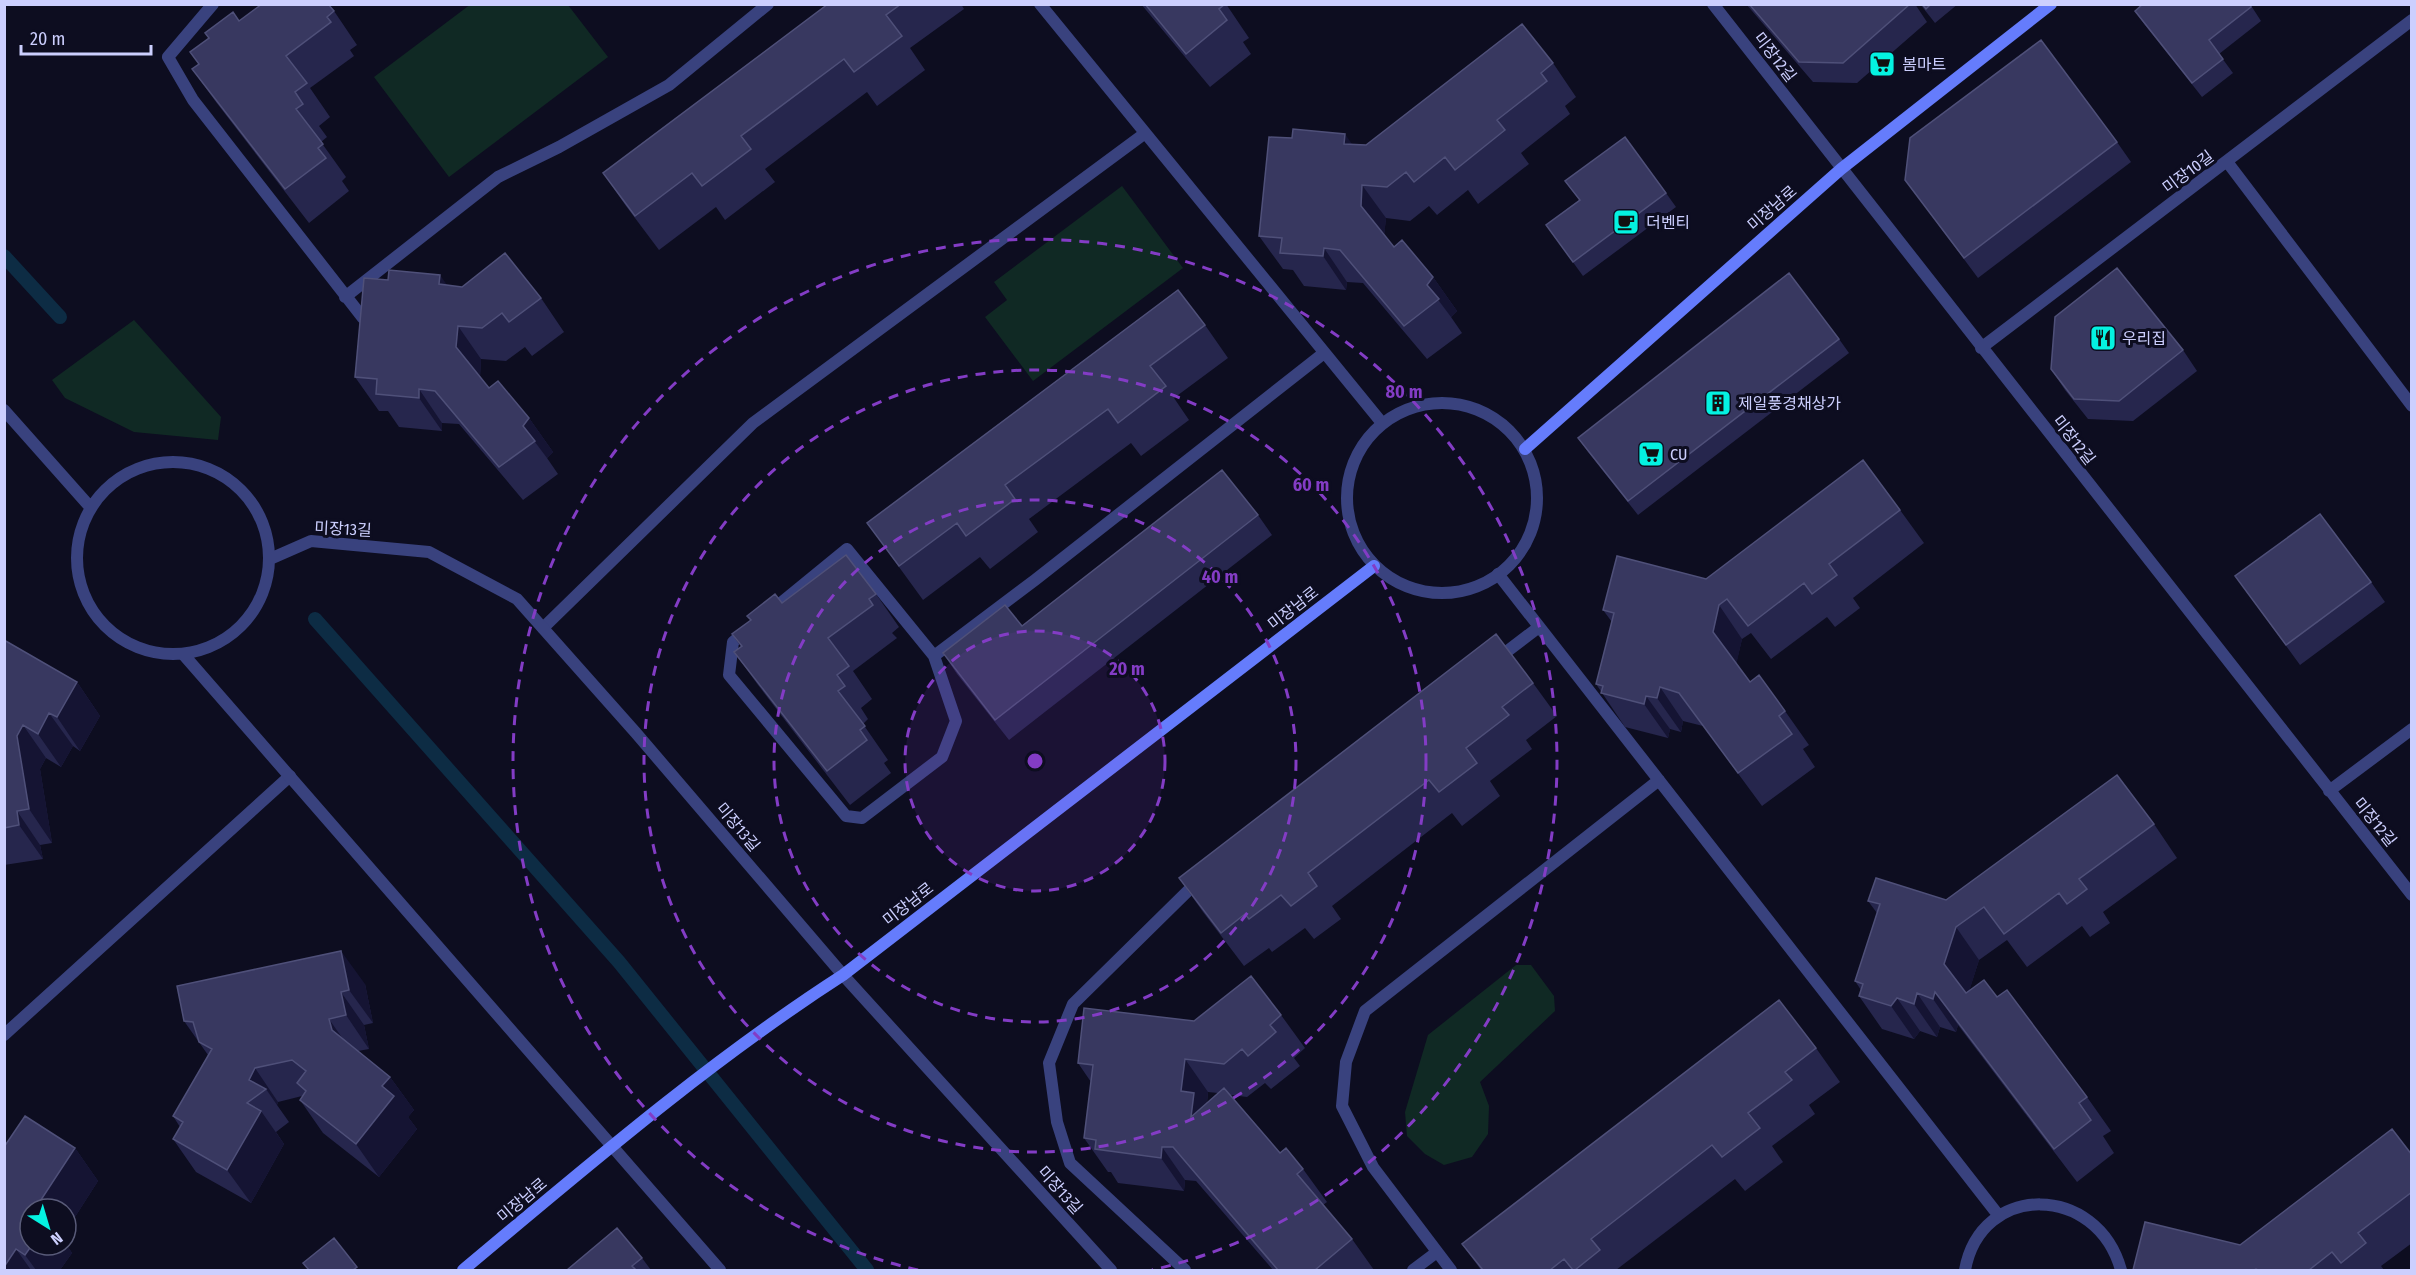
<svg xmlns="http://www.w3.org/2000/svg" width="2416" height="1275" font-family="'Fira Sans Condensed','Noto Sans KR',sans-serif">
	<rect width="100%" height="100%" fill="#0d0d20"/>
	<!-- green -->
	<path fill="#102924" d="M471,4L568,5L608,57L449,177L374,77Z
		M1122,186L1183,268L1033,381L985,317L1007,300L994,282Z
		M134,320L221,417L218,440L134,432L65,398L52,380Z
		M1516,965H1531L1554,996L1555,1011L1480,1082L1489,1106L1488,1134L1472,1157L1444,1165L1425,1154L1407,1136L1405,1112L1428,1035Z"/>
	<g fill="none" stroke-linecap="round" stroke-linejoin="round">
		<!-- stream -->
		<path stroke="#0d2c44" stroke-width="14" d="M4,256L60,317
			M315,619L619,962L867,1270"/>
		<!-- lane -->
		<path stroke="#39427e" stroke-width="12" d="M213,4L168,57L193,100L363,318
			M1040,4L1382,423
			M345,297L498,177L559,147L669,85L768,4
			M1498,574L1999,1216
			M770,612L847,549L934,656L1035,580L1324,353
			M543,628L753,423L1144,134
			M747,630L733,642L729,675L846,816L862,818L942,757L956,721L934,656
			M1497,659L1539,627
			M4,1035L290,776
			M1185,1270L1070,1163L1057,1122L1049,1063L1073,1004L1200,879
			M1413,1270L1437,1252
			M1451,1270L1373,1167L1342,1106L1346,1062L1365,1011L1659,780
			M1965,1270C1981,1182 2097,1183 2121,1270"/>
		<!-- street -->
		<path stroke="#39427e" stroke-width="12" d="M1713,4L2412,895
			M2228,163L2412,406
			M1981,348L2412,20
			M1347 498a95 95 0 1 1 190 0a95 95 0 1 1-190 0Z
			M4,410L91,508
			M77 558a96 96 0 1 1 192 0a96 96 0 1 1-192 0Z
			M270,559L311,541L429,552L517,599L636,733L843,975L1111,1270
			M183,654L720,1270
			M2329,791L2412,729"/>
		<!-- secondary -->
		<path stroke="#657cfc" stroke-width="12" d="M1525,449L1841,169L2051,4
			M463,1270C585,1168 708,1062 843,975L1374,566"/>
	</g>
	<!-- wall -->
	<path fill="#26264d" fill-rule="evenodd" d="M828,4H961L964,9L910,48L925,70L877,106L867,92L765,169L775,182L725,220L716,207L659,250L626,206L603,173Z
		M1141,4H1226L1249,38L1243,42L1251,54L1210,87Z
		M1746,4H1915L1927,22L1857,83L1813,82Z
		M1920,4H1958L1935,23Z
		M2250,4L2261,21L2219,54L2233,73L2202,97L2145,25L2135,11Z
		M334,11L357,45L350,50L354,56L310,88L330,117L319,126L327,137L321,142L346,177L342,181L349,191L309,223L216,102L192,69L199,64L190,52L239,21Z
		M1553,63L1576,97L1565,106L1570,114L1521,153L1529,164L1478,204L1468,190L1437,215L1429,206L1410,221L1386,218L1384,235L1394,247L1433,277L1457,311L1451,317L1462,333L1427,359L1363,283L1347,282L1346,290L1304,286L1293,270L1283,269L1259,236L1352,144L1366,145Z
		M2117,142L2131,162L1978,278L1905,180Z
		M1565,181L1666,193L1676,207L1583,276L1546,225L1579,200Z
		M447,285L541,298L564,332L532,356L525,347L506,361L481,359L480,376L489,388L529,418L553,452L547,458L558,474L523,500L459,424L442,423V431L399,427L388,411H379L355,377Z
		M1205,325L1228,358L1174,398L1189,420L1141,456L1131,443L1029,519L1038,532L990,569L980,557L923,600L867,523Z
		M1839,339L1849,353L1638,515L1588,452L1578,438Z
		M2183,350L2197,371L2133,421L2088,419L2065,390L2051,369Z
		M1900,510L1924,543L1853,598L1860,608L1835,627L1827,617L1771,659L1751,633L1742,639L1736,664L1750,682L1785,711L1809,745L1803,749L1815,767L1762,806L1703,726L1683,721L1681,732L1670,729L1668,738L1625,727L1596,684L1612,622L1603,610L1706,579Z
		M1258,515L1272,535L1009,740L957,674L943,653L1022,626Z
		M2235,576L2371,582L2385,602L2300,665Z
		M876,594L899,627L892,633L897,638L853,671L872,699L861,708L868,719L863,724L888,760L884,763L891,773L850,805L758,685L734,652L741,647L732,634L782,603Z
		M4,640L77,682L100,716L80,751L73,746L61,767L46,758L40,769L52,843L40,845L43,859L4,865Z
		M1533,683L1557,716L1526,740L1532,749L1490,781L1500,796L1462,826L1452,813L1332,906L1341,919L1314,939L1305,928L1272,952L1269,948L1244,966L1203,912L1179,878Z
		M2154,824L2177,858L2103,912L2110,923L2090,937L2082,926L2027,967L2007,940L1979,960L1969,991L1997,997L2087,1097L2111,1131L2103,1136L2114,1153L2077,1182L1958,1025L1956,1032L1940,1027L1937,1037L1920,1031L1914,1039L1882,1029L1859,996L1861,990L1855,981L1877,913L1868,901L1946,900Z
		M365,984L373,1023L364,1025L369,1049L358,1051L390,1077L414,1110L408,1117L417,1129L379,1177L323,1133L300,1100L302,1096L278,1102L277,1105L289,1122L276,1132L284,1144L251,1203L196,1172L173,1139L180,1127L173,1116L208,1055L184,1021Z
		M1281,1015L1305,1048L1294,1058L1300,1066L1271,1089L1265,1083L1247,1097L1231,1095L1280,1153L1303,1169L1327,1202L1323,1205L1352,1239L1374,1270H1273L1196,1181L1185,1180L1184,1191L1118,1183L1111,1172H1108L1084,1138L1091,1082L1078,1063L1194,1021ZM1208,1092L1218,1093L1207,1103Z
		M1816,1048L1840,1082L1809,1105L1815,1114L1772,1146L1783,1162L1745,1191L1735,1179L1616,1270H1481L1462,1244Z
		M25,1116L75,1148L98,1181L66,1231V1209H30V1245H66V1244L72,1253L60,1270H4V1147Z
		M2412,1155V1243L2381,1266L2384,1270H2133L2240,1245Z
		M642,1258L651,1270H567Z"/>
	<!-- shaded-wall -->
	<path fill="#151433" d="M1345,134L1368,167L1344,144Z
		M1362,185L1386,218L1384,239L1361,206Z
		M1324,248L1347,282L1346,290L1323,256Z
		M440,275L463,308L439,284Z
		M1433,277L1457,311L1451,317L1427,285Z
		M458,326L481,359L480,380L456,347Z
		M419,389L442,423V431L419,398Z
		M529,418L553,452L547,458L523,426Z
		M1719,605L1742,639L1736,666L1713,632Z
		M77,682L100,716L80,751L57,717Z
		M1660,687L1683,721L1681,732L1657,698Z
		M1646,696L1670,729L1668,738L1644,704Z
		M49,713L73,746L61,767L38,734Z
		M23,725L46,758L40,769L52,843L29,809L17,736Z
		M17,811L40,845L43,859L19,825Z
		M1956,927L1979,960L1967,998L1944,964Z
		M341,951L365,984L373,1023L349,990Z
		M341,992L364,1025L369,1049L346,1015Z
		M1935,992L1958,1025L1956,1032L1933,999Z
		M1917,993L1940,1027L1937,1037L1914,1004Z
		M1897,998L1920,1031L1914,1039L1891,1006Z
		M329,1019L352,1052L332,1030Z
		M1185,1059L1208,1092L1206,1111L1191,1117L1181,1091Z
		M255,1068L278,1102L277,1105L266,1089L249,1080Z
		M390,1077L414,1110L408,1117L417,1129L379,1177L356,1144L382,1086Z
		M261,1111L284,1144L251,1203L227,1170Z
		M1162,1147L1185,1180L1184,1191L1161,1158Z
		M75,1148L98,1181L66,1231V1209H35Z
		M66,1244L72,1253L60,1270H36L25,1255L32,1245H66Z
		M16,1249L31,1270H4V1267Z"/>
	<!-- building -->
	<path fill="#383860" stroke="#4f5079" stroke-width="1.5" d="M262,4H328L334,11L327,17L331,22L286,56L307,83L295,92L303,104L296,109L323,144L318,148L326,158L285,189L192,69L199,64L190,52L209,38L205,33L233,12L239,21Z
		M828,4H901L886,15L902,36L854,72L844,59L741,136L751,149L702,186L692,173L635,216L603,173Z
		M1145,4H1225L1219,9L1227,20L1186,54Z
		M1749,4H1910L1843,63L1799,62Z
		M1922,4H1931L1926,9Z
		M2143,4H2250L2251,7L2209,40L2223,59L2192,83L2135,11Z
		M1522,24L1553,63L1541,73L1547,81L1497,120L1505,130L1455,170L1445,157L1414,182L1406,172L1387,187L1362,185L1361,206L1394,247L1402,240L1433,277L1427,285L1439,299L1404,326L1340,250L1324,248L1323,256L1280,253L1282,238L1259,236L1269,137L1292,138L1293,129L1345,134L1344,144L1366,145Z
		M2041,40L2117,142L1964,258L1905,180L1910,138Z
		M1625,137L1666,193L1573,262L1546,225L1580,200L1565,181Z
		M505,253L541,298L509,322L502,313L482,328L458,326L456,347L489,388L498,381L529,418L523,426L535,441L499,467L435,391L419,389V398L376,394L377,379L355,377L364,278L388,280L389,270L440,275L439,284L462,287Z
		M2117,268L2183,350L2119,401L2074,399L2051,369L2055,317Z
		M1789,273L1839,339L1628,501L1578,438Z
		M1178,290L1205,325L1150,366L1166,386L1118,423L1108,409L1005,485L1015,499L966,536L957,523L899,566L867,523Z
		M1863,460L1900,510L1829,564L1837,575L1812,594L1804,583L1748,626L1727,599L1719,605L1713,632L1750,682L1759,675L1785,711L1779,716L1792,734L1738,773L1679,693L1660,687L1657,698L1646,696L1644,704L1601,693L1603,686L1596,684L1614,613L1603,610L1617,556L1706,579Z
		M1222,470L1258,515L995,720L943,653L1005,605L1022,626Z
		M2320,514L2371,582L2286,645L2235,576Z
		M846,555L876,594L869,599L873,605L828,638L849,666L837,675L845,686L838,691L865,726L860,730L867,740L827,771L734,652L742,646L732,634L751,620L747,616L775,594L782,603Z
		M1496,634L1533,683L1502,707L1509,715L1466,748L1477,763L1439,792L1429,780L1308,873L1317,886L1291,906L1281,895L1249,919L1245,914L1221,933L1179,878Z
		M4,640L77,682L57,717L49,713L38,734L23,725L17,736L29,809L17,811L19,825L4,828Z
		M2117,775L2154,824L2079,879L2087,889L2067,904L2059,893L2004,934L1984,907L1956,927L1944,964L1966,993L1984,980L1997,997L2007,990L2087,1097L2079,1103L2091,1120L2054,1149L1935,992L1933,999L1917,993L1914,1004L1897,998L1891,1006L1859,996L1863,984L1855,981L1880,904L1868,901L1876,878L1946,900Z
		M341,951L349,990L341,992L346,1015L329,1019L332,1030L390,1077L382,1086L394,1096L356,1144L300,1100L306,1091L297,1083L306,1071L292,1060L255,1068L249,1080L266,1089L247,1103L261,1111L227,1170L173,1139L183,1122L173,1116L212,1049L199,1042L193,1022L184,1021L177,986Z
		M1251,976L1281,1015L1270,1025L1276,1032L1248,1056L1242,1049L1224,1064L1185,1059L1181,1091L1194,1093L1191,1117L1224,1088L1280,1153L1286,1148L1303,1169L1297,1174L1352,1239L1315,1270H1278L1173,1147H1162L1161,1158L1095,1149L1096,1140L1084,1138L1093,1065L1078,1063L1084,1008L1194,1021Z
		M1779,1000L1816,1048L1785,1072L1792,1080L1748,1113L1760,1128L1722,1157L1712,1145L1591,1239L1600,1250L1575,1270H1573L1564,1259L1550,1270H1483L1462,1244Z
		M25,1116L75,1148L35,1209H30V1245H32L25,1255L16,1249L4,1267V1147Z
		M2392,1129L2412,1155V1192L2358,1233L2366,1243L2341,1263L2332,1252L2309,1270H2258L2256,1269L2254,1270H2133L2145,1222L2240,1245Z
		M617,1228L642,1258L632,1266L636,1270H567Z
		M334,1238L357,1267L353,1270H309L303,1263Z"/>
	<!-- distance rings -->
	<circle cx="1035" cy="761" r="130" fill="#833cc5" fill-opacity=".12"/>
	<g fill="none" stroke="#833cc5" stroke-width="3" stroke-dasharray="10 8">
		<circle cx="1035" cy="761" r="130"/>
		<circle cx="1035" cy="761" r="261"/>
		<circle cx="1035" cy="761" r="391"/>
		<path d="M918 1270A522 522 0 1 1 1152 1270"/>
	</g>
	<!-- icons -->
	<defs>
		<symbol id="supermarket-square" viewBox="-11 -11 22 22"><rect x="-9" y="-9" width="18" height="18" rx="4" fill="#04f2e1" stroke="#0d0d20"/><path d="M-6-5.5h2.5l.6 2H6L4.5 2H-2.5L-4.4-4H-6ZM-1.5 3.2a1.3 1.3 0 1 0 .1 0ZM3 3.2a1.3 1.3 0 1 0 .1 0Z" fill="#111"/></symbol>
		<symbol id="cafe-square" viewBox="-11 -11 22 22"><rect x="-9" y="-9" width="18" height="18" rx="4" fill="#04f2e1" stroke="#0d0d20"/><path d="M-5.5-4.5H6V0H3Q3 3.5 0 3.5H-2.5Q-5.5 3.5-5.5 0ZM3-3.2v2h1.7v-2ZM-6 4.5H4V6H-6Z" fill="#111"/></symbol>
		<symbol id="restaurant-square" viewBox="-11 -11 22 22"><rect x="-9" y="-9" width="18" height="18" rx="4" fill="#04f2e1" stroke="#0d0d20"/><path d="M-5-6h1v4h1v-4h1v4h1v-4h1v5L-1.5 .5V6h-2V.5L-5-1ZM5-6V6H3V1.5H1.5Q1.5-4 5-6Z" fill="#111"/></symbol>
		<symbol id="building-square" viewBox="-11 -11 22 22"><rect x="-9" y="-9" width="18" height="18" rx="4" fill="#04f2e1" stroke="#0d0d20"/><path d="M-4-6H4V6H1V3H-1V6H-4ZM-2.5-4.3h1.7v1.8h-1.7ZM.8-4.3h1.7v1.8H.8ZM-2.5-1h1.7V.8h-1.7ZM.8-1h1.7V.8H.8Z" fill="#111"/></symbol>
	</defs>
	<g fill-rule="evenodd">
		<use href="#supermarket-square" x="1867" y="49" width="30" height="30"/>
		<use href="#cafe-square" x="1611" y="207" width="30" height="30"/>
		<use href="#restaurant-square" x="2088" y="323" width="30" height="30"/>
		<use href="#building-square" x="1703" y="388" width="30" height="30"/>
		<use href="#supermarket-square" x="1636" y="439" width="30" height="30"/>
	</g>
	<g text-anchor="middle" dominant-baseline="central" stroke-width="6" stroke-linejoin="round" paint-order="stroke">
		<!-- street labels -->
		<g font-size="16" fill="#cccffe" stroke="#0d0d20">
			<text transform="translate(1775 57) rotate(52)">미장12길</text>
			<text transform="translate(2188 172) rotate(-37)">미장10길</text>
			<text transform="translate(1772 208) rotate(-41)">미장남로</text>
			<text transform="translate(2074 440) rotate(52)">미장12길</text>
			<text transform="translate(343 529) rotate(3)">미장13길</text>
			<text transform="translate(1293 608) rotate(-38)">미장남로</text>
			<text transform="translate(2375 822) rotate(51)">미장12길</text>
			<text transform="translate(738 827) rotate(50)">미장13길</text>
			<text transform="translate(908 904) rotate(-38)">미장남로</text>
			<text transform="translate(1060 1190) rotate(48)">미장13길</text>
			<text transform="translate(522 1200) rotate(-40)">미장남로</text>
		</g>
		<!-- poi labels -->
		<g font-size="16" fill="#cccffe" stroke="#0d0d20" text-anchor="start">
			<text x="1902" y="64">봄마트</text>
			<text x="1646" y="222">더벤티</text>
			<text x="2122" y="338">우리집</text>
			<text x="1738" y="403">제일풍경채상가</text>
			<text x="1670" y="454">CU</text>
		</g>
	</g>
	<circle cx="1035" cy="761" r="9" fill="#833cc5" stroke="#0d0d20" stroke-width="3"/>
	<g font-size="18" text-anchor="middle" font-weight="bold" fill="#833cc5" stroke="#0d0d20" stroke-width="6" stroke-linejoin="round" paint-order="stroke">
		<text x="1404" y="398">80 m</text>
		<text x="1311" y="491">60 m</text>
		<text x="1220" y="583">40 m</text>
		<text x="1127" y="675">20 m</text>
	</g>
	<!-- border -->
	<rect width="2416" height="1275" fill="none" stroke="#cccffe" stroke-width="12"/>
	<!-- north arrow -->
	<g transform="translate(48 1227) rotate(143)"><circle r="28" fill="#0d0d20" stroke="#595b79" stroke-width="1.5"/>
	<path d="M0-4.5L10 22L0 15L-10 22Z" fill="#04f2e1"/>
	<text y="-9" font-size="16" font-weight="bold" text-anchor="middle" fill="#cccffe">N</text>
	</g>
	<!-- scale -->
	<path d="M21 45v9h130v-9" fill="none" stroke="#cccffe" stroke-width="3"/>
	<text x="30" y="45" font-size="18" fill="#cccffe" stroke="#0d0d20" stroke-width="4.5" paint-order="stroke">20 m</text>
</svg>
